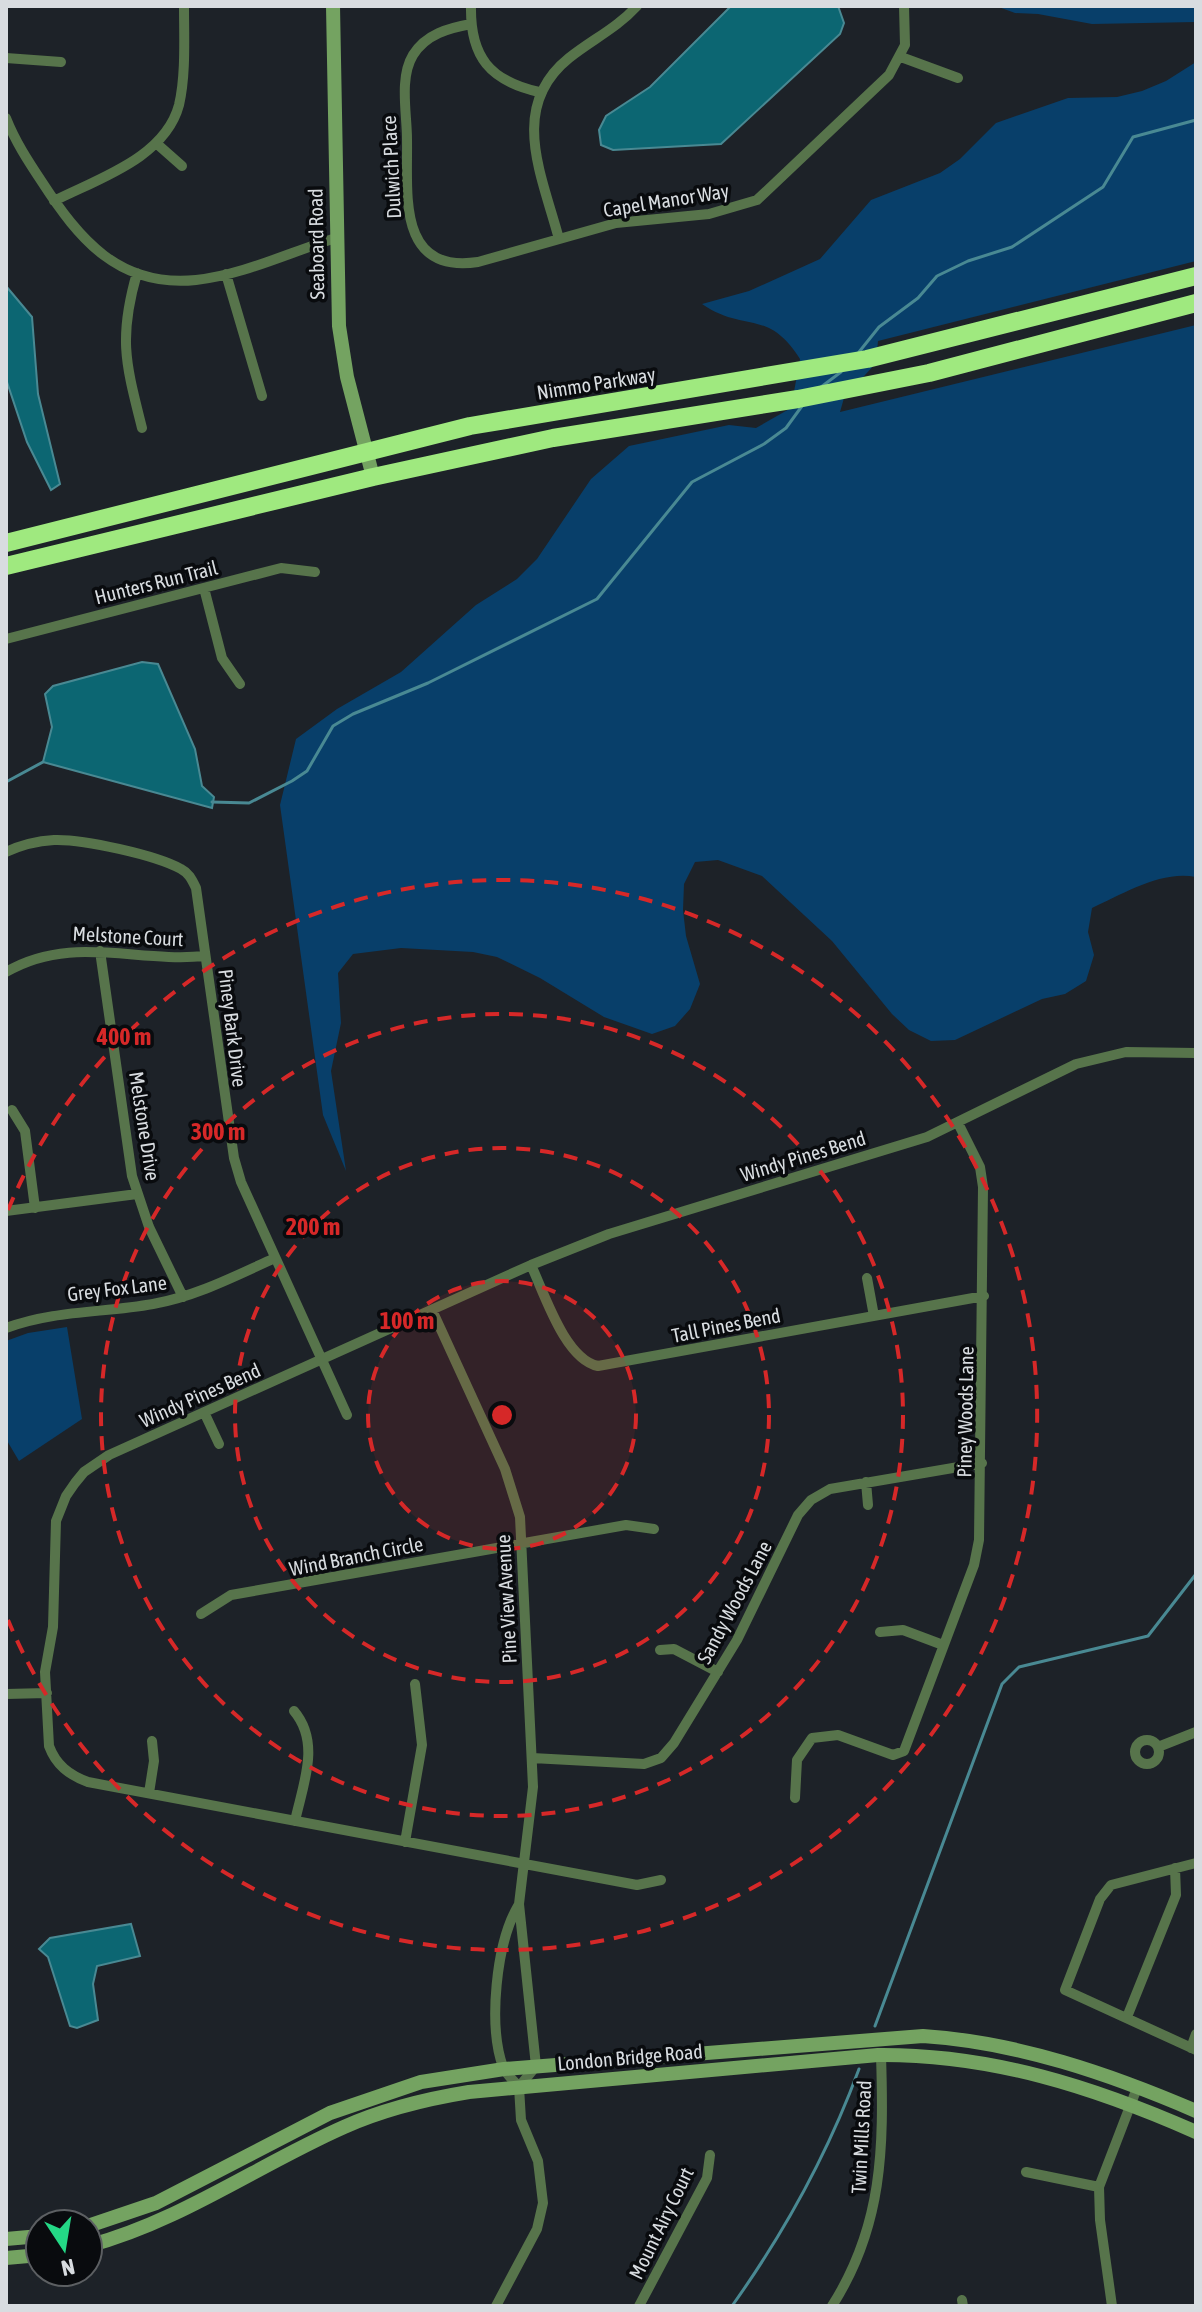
<svg xmlns="http://www.w3.org/2000/svg" width="1202" height="2312" font-family="'Asap Condensed',sans-serif">
	<rect width="100%" height="100%" fill="#1d2228"/>
	<!-- green -->
	<path fill="#083f6a" d="M996,6H1196V22L1092,24L1038,14L1015,13Z
		M1196,62V261L878,341L876,363L844,398L840,412L1196,325V877C1161,870 1123,894 1092,908L1088,932L1094,955L1086,981L1065,994L1042,999L955,1040L931,1041L909,1030L892,1014L832,941L762,876L718,860L695,862L684,884L683,910L686,936L700,984L690,1009L675,1026L652,1034L604,1017L540,978L497,957L473,952L401,948L353,954L338,973L341,1023L331,1071L346,1171L323,1115L280,805L296,739L337,709L401,672L476,605L517,579L537,559L591,479L629,446L729,425L756,428L791,408L800,359C768,308 744,333 702,304L749,291L820,259L871,200L940,173L960,159L996,123L1068,98L1117,97L1142,91L1166,81Z
		M67,1327L82,1419L19,1461L6,1439V1341L28,1333Z"/>
	<!-- water -->
	<path fill="#0c6672" stroke="#498993" stroke-width="2" d="M731,6H838L844,23L840,34L721,144L613,150L601,145L599,130L606,116L650,87Z
		M6,286L32,317L38,394L60,484L51,490L27,442L6,379Z
		M142,662L158,664L195,749L202,786L214,797L212,808L43,762L52,727L45,694L53,686Z
		M131,1924L140,1956L97,1966L93,1984L98,2020L77,2028L70,2026L48,1957L39,1949L50,1938Z"/>
	<g fill="none" stroke-linecap="round" stroke-linejoin="round">
		<!-- stream -->
		<path stroke="#498993" stroke-width="3" d="M859,352L879,327L918,298L937,276L968,261L1012,247L1103,187L1133,137L1196,120
			M821,387L841,372
			M6,782L43,762
			M212,802L249,803L292,781L307,771L333,726L353,714L428,683L597,599L692,482L764,444L786,428L802,406
			M875,2026L1002,1684L1019,1667L1148,1636L1196,1574
			M732,2306C784,2233 828,2153 859,2069"/>
		<!-- street -->
		<path stroke="#57744b" stroke-width="10" d="M471,6C470,57 490,81 539,92
			M471,24C449,28 426,34 413,55C399,78 407,114 407,139C408,193 396,274 478,262L616,223L709,214L757,200L889,75L905,45L904,6
			M901,57L958,78
			M6,58L61,62
			M6,118C15,141 28,161 42,182C79,239 119,288 196,280C243,275 290,252 336,238
			M156,143L182,166
			M54,201C97,179 165,158 179,105C186,75 184,38 184,6
			M559,239C542,175 508,107 569,58C593,39 617,28 637,6
			M137,273C118,339 126,364 142,428
			M226,274L262,396
			M204,588L222,658L240,684
			M6,639L281,568L315,572
			M6,852C21,845 37,841 54,840C83,839 156,855 181,869C189,873 192,880 196,888L234,1158L241,1182L347,1415
			M100,951L132,1176L149,1227L183,1297
			M6,972C71,934 135,963 205,956
			M12,1110L25,1131L35,1208
			M6,1211L137,1194
			M531,1265C545,1295 565,1359 598,1366L984,1296
			M867,1278L874,1316
			M432,1310L505,1469L520,1517L533,1787L519,1904L536,2066L519,2087
			M6,1328C55,1310 103,1313 153,1304C197,1296 235,1276 275,1258
			M204,1412L219,1444
			M866,1482L868,1505
			M201,1614L231,1595L626,1525L654,1529
			M880,1632L903,1630L943,1645
			M660,1650L674,1649L718,1672
			M6,1694L47,1693
			M294,1711C321,1743 303,1784 295,1821
			M1135 1752a12 12 0 1 1 24 0a12 12 0 1 1-24 0Z
			M1158,1747L1196,1732
			M532,1758L644,1764L661,1758L674,1743L737,1640L798,1515L811,1500L830,1489L982,1463
			M149,1793L154,1761L152,1741
			M795,1798L797,1760L812,1738L838,1735L893,1755L904,1751L974,1565L979,1540L983,1187L980,1167L958,1123
			M405,1842L422,1745L415,1684
			M1196,1863L1111,1885L1100,1899L1065,1990L1196,2050
			M661,1880L637,1885L88,1782C69,1775 56,1765 49,1746L45,1672L53,1627L56,1521L66,1496L75,1483L84,1472L109,1455L531,1265L609,1234L927,1137L1076,1064L1126,1052L1196,1053
			M518,1906C496,1944 488,2025 503,2067C506,2074 514,2081 519,2087
			M1127,2017L1176,1895L1175,1868
			M1191,2048L1196,2034
			M1026,2172L1099,2187
			M962,2300L963,2306
			M496,2306L537,2229L543,2203L538,2161L521,2120L519,2087
			M639,2306L707,2178L710,2155
			M832,2306C883,2226 884,2148 881,2055
			M1112,2306L1100,2220L1099,2187L1137,2088"/>
		<!-- secondary -->
		<path stroke="#74a361" stroke-width="14" d="M333,6L339,326L347,377L373,477
			M88,2226L156,2203L330,2113L421,2082L504,2069L923,2036C1017,2042 1110,2074 1196,2111
			M6,2239L40,2236
			M88,2246C181,2221 258,2165 344,2127C384,2109 426,2099 469,2092L878,2055C991,2054 1094,2087 1196,2132
			M6,2258L40,2255"/>
		<!-- highway -->
		<path stroke="#9fe97f" stroke-width="18" d="M6,543L470,426L867,359L1196,276
			M6,566L373,477L553,438L798,399L929,373L1196,303"/>
	</g>
	<!-- distance rings -->
	<circle cx="502" cy="1415" r="134" fill="#d62828" fill-opacity=".12"/>
	<g fill="none" stroke="#d62828" stroke-width="4" stroke-dasharray="14 10">
		<circle cx="502" cy="1415" r="134"/>
		<circle cx="502" cy="1415" r="267"/>
		<circle cx="502" cy="1415" r="401"/>
		<path d="M8 1210A535 535 0 1 1 8 1620"/>
	</g>
	<g text-anchor="middle" dominant-baseline="central" stroke-width="7" stroke-linejoin="round" paint-order="stroke">
		<!-- street labels -->
		<g font-size="20" fill="#d8dce0" stroke="#090b0e">
			<text transform="translate(391 167) rotate(-93)">Dulwich Place</text>
			<text transform="translate(666 200) rotate(-9)">Capel Manor Way</text>
			<text transform="translate(316 244) rotate(-91)">Seaboard Road</text>
			<text transform="translate(596 383) rotate(-9)">Nimmo Parkway</text>
			<text transform="translate(156 582) rotate(-14)">Hunters Run Trail</text>
			<text transform="translate(128 936) rotate(3)">Melstone Court</text>
			<text transform="translate(233 1028) rotate(83)">Piney Bark Drive</text>
			<text transform="translate(145 1126) rotate(81)">Melstone Drive</text>
			<text transform="translate(803 1156) rotate(-17)">Windy Pines Bend</text>
			<text transform="translate(117 1288) rotate(-7)">Grey Fox Lane</text>
			<text transform="translate(726 1325) rotate(-11)">Tall Pines Bend</text>
			<text transform="translate(200 1395) rotate(-24)">Windy Pines Bend</text>
			<text transform="translate(965 1412) rotate(-89)">Piney Woods Lane</text>
			<text transform="translate(356 1556) rotate(-11)">Wind Branch Circle</text>
			<text transform="translate(506 1599) rotate(-93)">Pine View Avenue</text>
			<text transform="translate(734 1602) rotate(-62)">Sandy Woods Lane</text>
			<text transform="translate(630 2057) rotate(-5)">London Bridge Road</text>
			<text transform="translate(861 2137) rotate(-87)">Twin Mills Road</text>
			<text transform="translate(661 2223) rotate(-64)">Mount Airy Court</text>
		</g>
	</g>
	<circle cx="502" cy="1415" r="12" fill="#d62828" stroke="#090b0e" stroke-width="4"/>
	<g font-size="24" text-anchor="middle" font-weight="bold" fill="#d62828" stroke="#090b0e" stroke-width="7" stroke-linejoin="round" paint-order="stroke">
		<text x="124" y="1045">400 m</text>
		<text x="218" y="1140">300 m</text>
		<text x="313" y="1235">200 m</text>
		<text x="407" y="1329">100 m</text>
	</g>
	<!-- border -->
	<rect width="1202" height="2312" fill="none" stroke="#d8dce0" stroke-width="16"/>
	<!-- north arrow -->
	<g transform="translate(64 2248) rotate(168)"><circle r="38" fill="#090b0e" stroke="#5c5f62" stroke-width="2"/>
	<path d="M0-6L14 30L0 20L-14 30Z" fill="#24d886"/>
	<text y="-12" font-size="22" font-weight="bold" text-anchor="middle" fill="#d8dce0">N</text>
	</g>
</svg>
